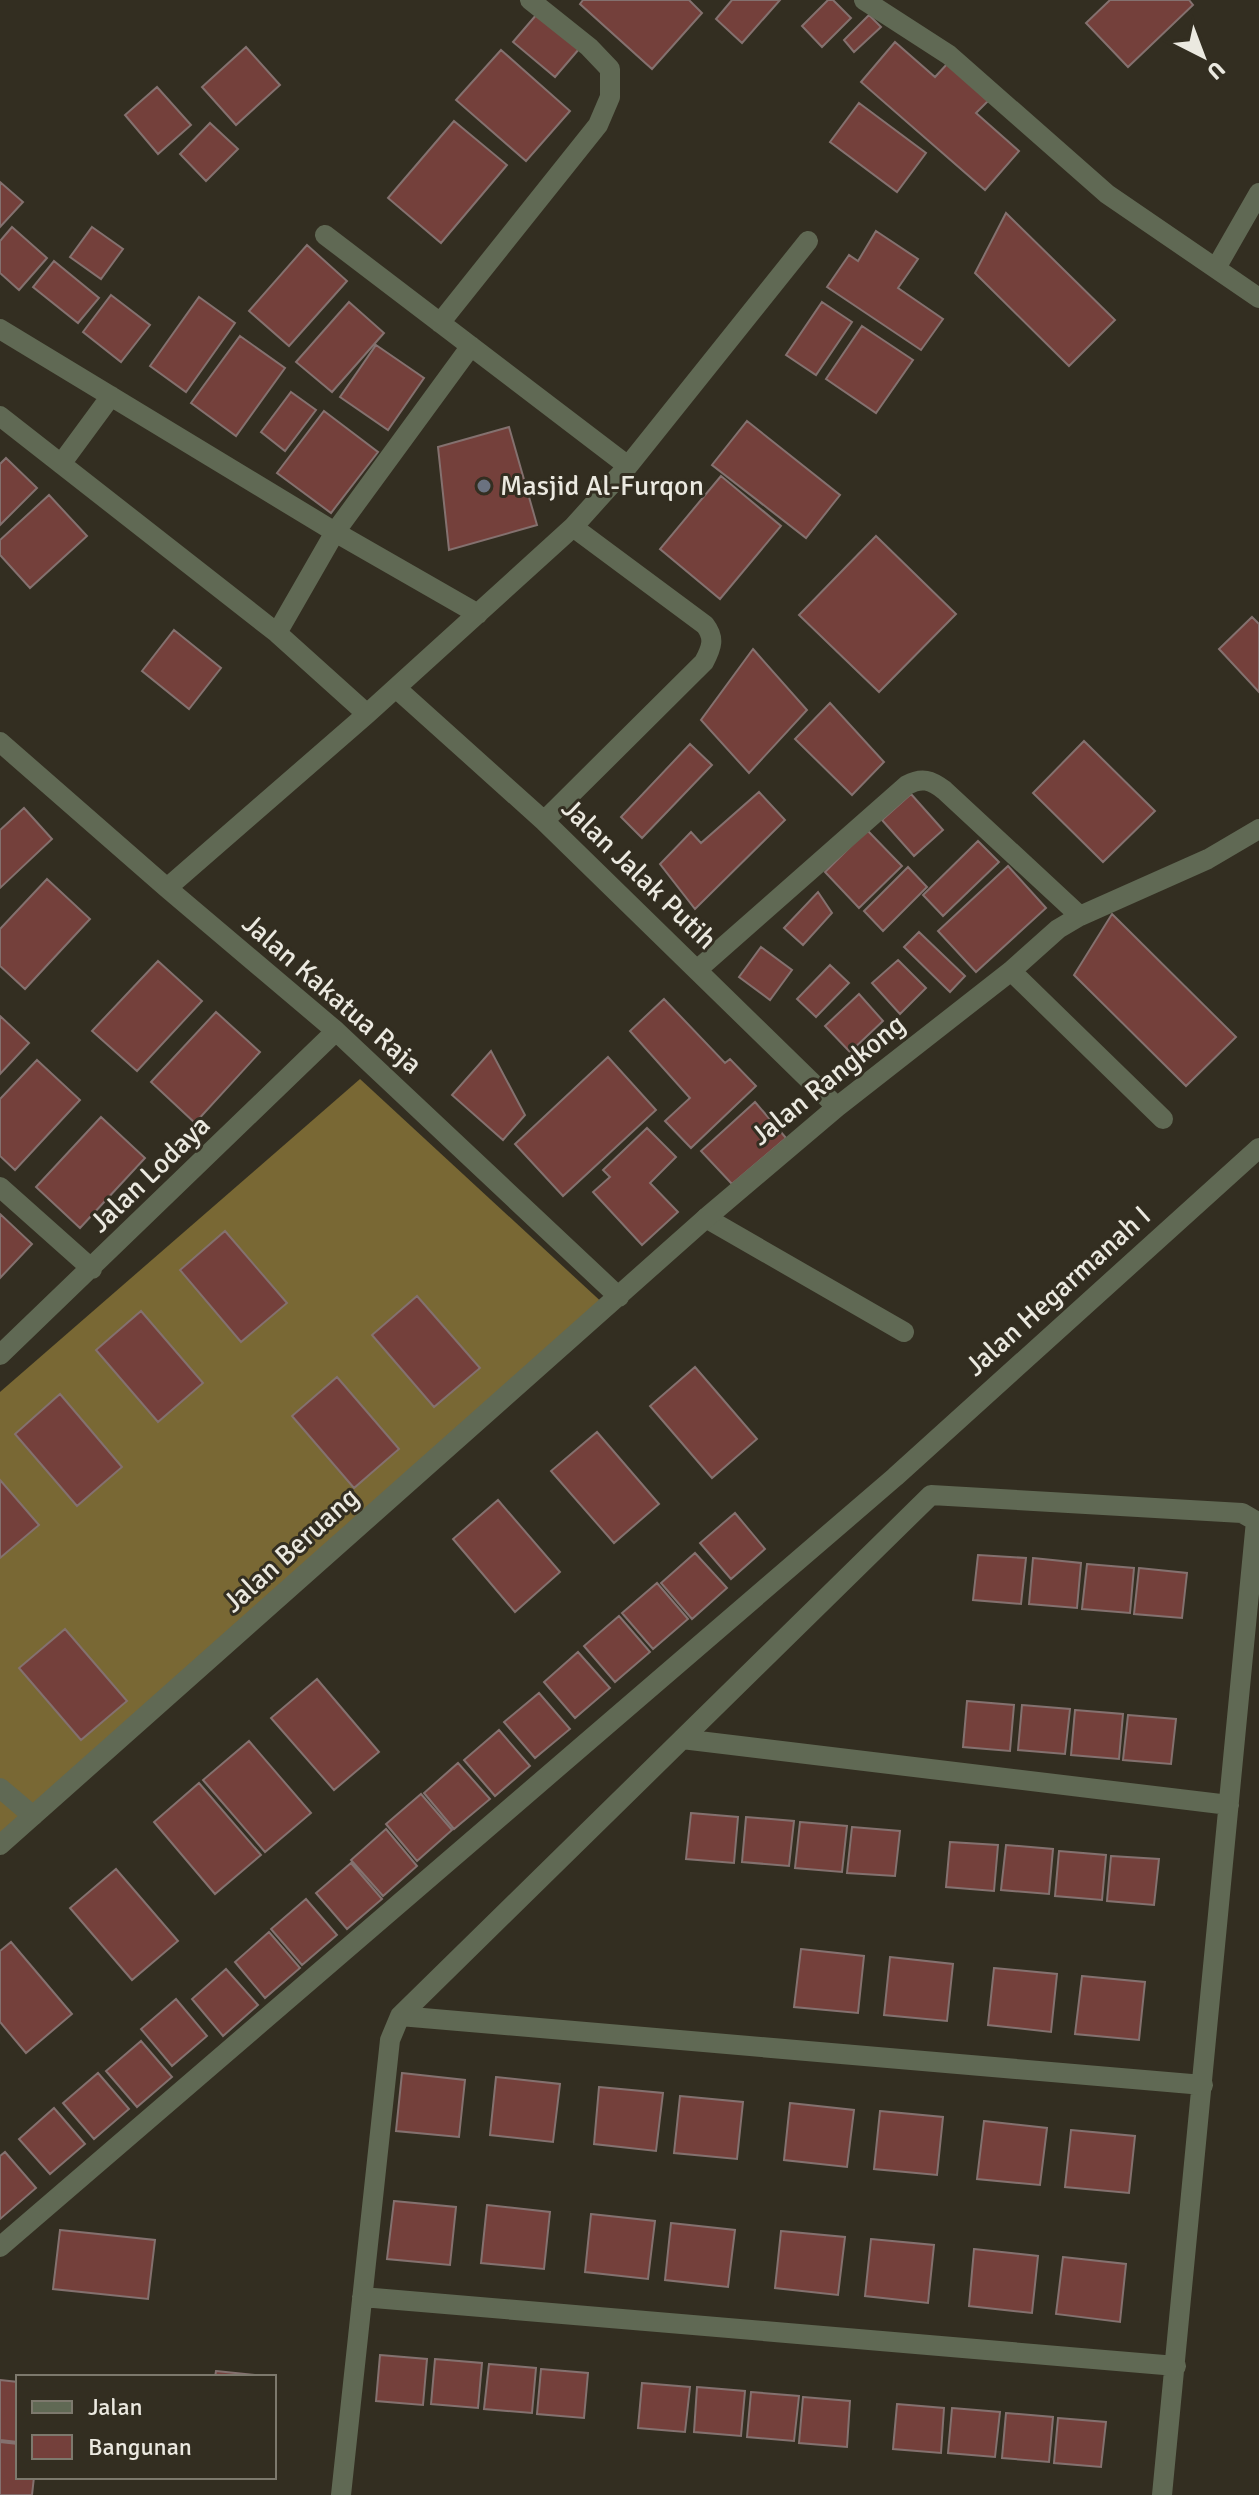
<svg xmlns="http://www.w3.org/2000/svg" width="1259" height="2495" font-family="Signika,sans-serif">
	<rect width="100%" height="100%" fill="#332e21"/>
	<!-- forest -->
	<path fill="#796834" d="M360,1079L607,1307L0,1845V1392Z"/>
	<!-- building -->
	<path fill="#74403b" stroke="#84716f" stroke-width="2" d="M583,0H689L702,13L652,69L580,4Z
		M732,0H780L742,43L716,19Z
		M828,0H833L851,18L822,47L802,26Z
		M1110,0H1189L1193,5L1128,67L1086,23Z
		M537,14L579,49L555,77L513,42Z
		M869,15L881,27L854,52L844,40Z
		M895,42L935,77L948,63L988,101L976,113L1019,151L985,190L861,82Z
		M246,47L280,85L236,125L202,87Z
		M501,50L570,111L526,161L456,100Z
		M157,87L191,125L158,154L125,115Z
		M859,103L926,153L897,192L830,142Z
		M454,121L507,165L441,243L388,198Z
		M210,123L238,149L206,181L180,154Z
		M0,182L23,202L0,227Z
		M1006,213L1115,320L1069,366L975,273Z
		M12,227L47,258L19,290L0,273V241Z
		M92,227L123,249L101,279L70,257Z
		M876,231L918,259L898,288L943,319L921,350L827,287L849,255L858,261Z
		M307,245L347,281L289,346L249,311Z
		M54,261L99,298L78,323L33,287Z
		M111,295L150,325L121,362L83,332Z
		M199,297L235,323L186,392L150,366Z
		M349,302L384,333L332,392L296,362Z
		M822,302L852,322L816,375L786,355Z
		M862,326L913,360L876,413L826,379Z
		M240,336L285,368L236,436L191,403Z
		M376,345L424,378L388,430L340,397Z
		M291,392L316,410L285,451L261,432Z
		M324,411L378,452L331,513L277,473Z
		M747,421L840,495L806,538L712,465Z
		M509,427L537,525L449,550L438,447Z
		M6,458L37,488L0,525V464Z
		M721,476L781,526L720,599L660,549Z
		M49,495L87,536L30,588L0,555V540Z
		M876,536L956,614L879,692L799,615Z
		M1252,617L1259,624V692L1219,649Z
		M174,630L221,668L189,709L142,671Z
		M753,649L807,710L749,773L701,720Z
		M830,703L884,762L852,795L795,739Z
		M1084,741L1155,811L1103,862L1033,793Z
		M690,744L712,765L642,838L621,817Z
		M759,792L785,820L695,909L660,864L691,832L701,843Z
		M911,794L943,830L914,856L882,820Z
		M24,808L52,839L0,888V830Z
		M867,830L902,866L859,908L825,872Z
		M978,841L999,862L943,916L923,895Z
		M1008,866L1046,908L976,972L938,931Z
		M908,867L927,887L883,931L864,911Z
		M47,879L90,919L25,989L0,966V929Z
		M818,892L832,913L803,945L784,928Z
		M1112,914L1236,1037L1186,1086L1074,975Z
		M919,932L965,976L950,992L904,947Z
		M761,947L792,970L770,1000L739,977Z
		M898,960L926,988L900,1014L872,983Z
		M158,961L202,1001L137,1071L92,1031Z
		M830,965L849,983L816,1017L797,999Z
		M859,994L883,1021L850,1052L825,1026Z
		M664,999L725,1063L730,1059L756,1086L691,1148L665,1121L690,1098L630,1031Z
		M216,1012L260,1052L195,1123L151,1082Z
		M0,1016L29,1043L0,1074Z
		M491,1051L525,1115L503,1140L452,1095Z
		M608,1057L656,1110L563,1196L515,1144Z
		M37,1060L80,1100L15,1170L0,1156V1099Z
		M755,1102L786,1138L732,1184L701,1151Z
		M101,1117L145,1158L80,1228L36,1187Z
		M647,1128L676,1157L650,1183L678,1212L642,1245L593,1192L610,1177L603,1170Z
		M0,1214L32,1244L0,1278Z
		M225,1231L287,1303L241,1342L180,1270Z
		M417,1296L480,1368L434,1407L372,1335Z
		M141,1311L203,1383L158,1422L96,1350Z
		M695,1367L757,1439L712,1478L650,1406Z
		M337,1377L399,1449L354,1488L292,1416Z
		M60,1394L122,1467L77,1506L15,1434Z
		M597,1432L659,1504L614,1543L551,1471Z
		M0,1480L39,1525L0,1558Z
		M498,1500L560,1572L515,1612L453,1539Z
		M735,1513L765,1549L731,1579L700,1543Z
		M695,1553L727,1588L692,1619L661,1583Z
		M978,1555L1026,1558L1021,1604L973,1600Z
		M1033,1558L1081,1563L1077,1608L1029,1604Z
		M1087,1564L1134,1568L1130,1613L1082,1609Z
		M1139,1568L1187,1573L1182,1618L1134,1614Z
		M657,1583L688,1619L653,1649L622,1613Z
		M619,1616L650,1652L615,1682L584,1646Z
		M65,1629L127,1701L81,1740L19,1668Z
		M578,1652L610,1688L575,1718L544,1682Z
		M317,1679L379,1752L334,1790L271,1718Z
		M539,1693L570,1729L535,1758L504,1722Z
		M967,1701L1014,1705L1010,1751L963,1747Z
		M1022,1705L1070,1709L1065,1754L1018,1750Z
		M1075,1710L1123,1714L1119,1759L1071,1755Z
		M1128,1715L1176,1719L1171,1764L1123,1760Z
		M499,1730L530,1766L495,1796L464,1760Z
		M249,1741L311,1813L265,1852L203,1780Z
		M458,1763L490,1799L454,1829L424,1793Z
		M199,1783L261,1855L215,1894L154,1822Z
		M421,1794L452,1830L417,1861L386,1824Z
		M691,1813L738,1817L734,1863L686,1859Z
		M746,1817L794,1821L789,1866L742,1862Z
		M800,1822L847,1826L842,1872L795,1868Z
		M852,1827L900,1831L895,1876L847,1873Z
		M386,1829L417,1866L383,1896L351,1860Z
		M950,1842L998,1845L994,1891L946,1887Z
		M1006,1845L1053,1849L1049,1894L1001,1890Z
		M1059,1851L1106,1855L1102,1900L1055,1896Z
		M1111,1856L1159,1859L1154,1905L1107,1901Z
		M351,1863L382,1899L347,1929L316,1893Z
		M116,1869L178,1941L132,1980L70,1908Z
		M306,1899L337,1935L302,1965L271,1929Z
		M269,1932L300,1968L265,1998L235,1962Z
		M11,1942L72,2014L26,2053L0,2022V1951Z
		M801,1949L864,1956L858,2013L794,2007Z
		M890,1957L953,1964L947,2021L884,2015Z
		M994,1968L1057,1974L1051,2032L988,2025Z
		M226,1969L258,2005L223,2036L192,1999Z
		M1082,1976L1145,1982L1139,2040L1075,2034Z
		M176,1999L207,2036L172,2066L141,2029Z
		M141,2041L172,2077L137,2107L106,2071Z
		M98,2073L129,2109L94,2139L63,2103Z
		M402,2073L465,2080L459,2137L396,2131Z
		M496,2077L560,2084L553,2142L490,2135Z
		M599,2087L663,2093L656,2151L594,2144Z
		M680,2096L743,2102L737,2159L674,2153Z
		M790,2103L854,2110L847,2167L784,2160Z
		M54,2108L85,2144L50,2174L19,2139Z
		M880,2111L943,2117L937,2175L874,2169Z
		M984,2121L1047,2128L1040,2185L977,2179Z
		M1071,2130L1135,2136L1129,2193L1065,2187Z
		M5,2152L36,2188L0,2219V2156Z
		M394,2201L456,2207L450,2265L387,2259Z
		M487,2205L550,2212L544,2269L481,2263Z
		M591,2214L655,2221L648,2279L585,2272Z
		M671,2223L735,2230L728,2287L665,2280Z
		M60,2230L155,2240L148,2299L53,2289Z
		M781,2231L845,2237L838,2295L775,2288Z
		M871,2239L934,2245L928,2303L865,2296Z
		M974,2249L1038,2256L1032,2313L969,2306Z
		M1063,2257L1126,2264L1120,2322L1056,2314Z
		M380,2355L427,2359L423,2405L376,2401Z
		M435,2359L482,2363L478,2408L431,2404Z
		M489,2364L536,2368L532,2413L484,2409Z
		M541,2369L588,2373L584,2418L537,2414Z
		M216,2371L254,2375V2377H215Z
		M0,2380L18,2382V2442L0,2440Z
		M642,2383L690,2387L685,2432L638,2428Z
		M697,2387L745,2391L741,2436L694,2432Z
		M751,2392L799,2396L794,2441L747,2437Z
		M803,2397L850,2401L847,2447L799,2443Z
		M897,2404L944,2408L941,2453L893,2449Z
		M952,2408L1000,2412L995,2457L948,2453Z
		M1006,2413L1053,2417L1049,2462L1002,2458Z
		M1058,2418L1106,2422L1101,2467L1054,2463Z
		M0,2442L18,2444V2477H34L32,2495H0Z"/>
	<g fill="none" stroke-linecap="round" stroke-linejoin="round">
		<!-- service -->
		<path stroke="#606954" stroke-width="20" d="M706,1218L904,1332
			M682,1739L1229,1805
			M400,2016L1203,2085
			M362,2297L1176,2366
			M341,2495L390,2040L400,2016L931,1495L1242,1513L1256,1521L1162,2495"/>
		<!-- minor -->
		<path stroke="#606954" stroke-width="20" d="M864,0L949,55L1107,194L1259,298
			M325,235L628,466
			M1216,268L1259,193
			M440,323L598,125L610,97V69L589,47L530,0
			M0,329L335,532L478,614
			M0,416L277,633L367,714
			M61,464L111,396
			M277,633L335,532L471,346
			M396,688L544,821L837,1107
			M0,742L167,888L336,1031L619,1297
			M544,821L704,662C712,647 715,638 705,625L573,527
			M167,888L367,714L573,527L628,466L808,241
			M697,970L907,785C922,777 931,780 944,790L1080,916
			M1011,971L1163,1119
			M0,1187L92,1269
			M0,1355L336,1031
			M0,1788L33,1816
			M0,1845L706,1218L837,1107L1011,971L1058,929L1080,916L1208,859L1259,829
			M0,2247L895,1477L1259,1148"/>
	</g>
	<!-- markers -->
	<circle fill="#6b7280" stroke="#332e21" stroke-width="3" cx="484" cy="486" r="8"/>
	<g text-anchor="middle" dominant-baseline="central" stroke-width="6" stroke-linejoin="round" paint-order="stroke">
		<!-- poi labels -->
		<g font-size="28" fill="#ebe9e0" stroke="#332e21" text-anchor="start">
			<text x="500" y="486">Masjid Al-Furqon</text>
		</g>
		<!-- street labels -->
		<g font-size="28" fill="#ebe9e0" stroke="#332e21">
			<text transform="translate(639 874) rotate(44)">Jalan Jalak Putih</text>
			<text transform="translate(332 994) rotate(41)">Jalan Kakatua Raja</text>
			<text transform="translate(828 1080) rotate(-39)">Jalan Rangkong</text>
			<text transform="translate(150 1174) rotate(-44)">Jalan Lodaya</text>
			<text transform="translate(1058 1291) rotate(-42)">Jalan Hegarmanah I</text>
			<text transform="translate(291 1550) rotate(-42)">Jalan Beruang</text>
		</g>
	</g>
	<!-- legend -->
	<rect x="16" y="2375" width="260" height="104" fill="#332e21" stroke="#7d796d" stroke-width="2"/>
	<rect x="32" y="2401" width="40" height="12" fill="#606954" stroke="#7d796d" stroke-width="2"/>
	<text x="88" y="2415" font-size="24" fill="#ebe9e0">Jalan</text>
	<rect x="32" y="2435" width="40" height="24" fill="#74403b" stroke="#7d796d" stroke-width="2"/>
	<text x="88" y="2455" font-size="24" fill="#ebe9e0">Bangunan</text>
	<!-- north arrow -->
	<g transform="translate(1203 56) rotate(138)" stroke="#332e21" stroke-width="6" paint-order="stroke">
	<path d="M0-6L14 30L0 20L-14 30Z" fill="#ebe9e0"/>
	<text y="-12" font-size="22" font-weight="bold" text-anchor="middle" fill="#ebe9e0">U</text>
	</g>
</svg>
